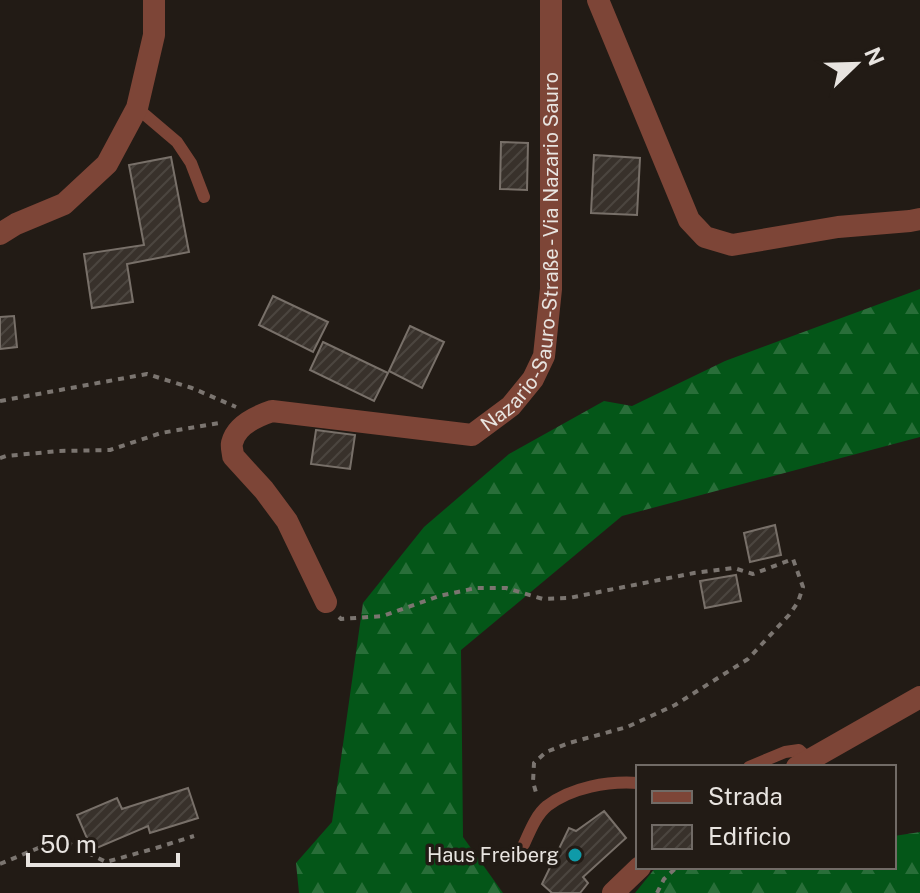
<svg xmlns="http://www.w3.org/2000/svg" width="920" height="893" font-family="'Public Sans',sans-serif">
	<defs>
		<pattern id="forest-firs" width="22" height="20" patternUnits="userSpaceOnUse" patternTransform="scale(2)"><rect width="22" height="20" fill="#045618"/><path d="M5 1l3.5 6h-7zM16 11l3.5 6h-7z" fill="#296e39"/></pattern>
		<pattern id="building-hatch" width="6" height="6" patternUnits="userSpaceOnUse" patternTransform="scale(2)"><rect width="6" height="6" fill="#38312b"/><path d="M-1 1l2-2M0 6l6-6M5 7l2-2" fill="none" stroke="#4b453f"/></pattern>
	</defs>
	<rect width="100%" height="100%" fill="#221b15"/>
	<!-- forest -->
	<path fill="url(#forest-firs)" d="M920,289V437L622,516L461,650L463,837L503,893H299L296,863L332,822L363,603L424,527L509,454L604,401L632,406L725,361Z
		M920,832V893H635L656,867H894V836Z"/>
	<!-- building -->
	<path fill="url(#building-hatch)" stroke="#787069" stroke-width="2" d="M501,142L528,143L527,190L500,189Z
		M594,155L640,158L637,215L591,213Z
		M171,157L189,252L127,264L133,302L92,308L84,254L144,245L129,165Z
		M273,296L328,322L313,352L259,325Z
		M14,316L17,347L0,349V317Z
		M410,326L444,342L422,388L389,371Z
		M323,342L388,373L374,401L310,370Z
		M316,430L355,435L350,469L311,464Z
		M775,525L781,555L750,562L744,533Z
		M736,575L741,601L705,608L700,581Z
		M188,788L198,818L150,833L148,826L92,850L77,815L117,798L122,809Z
		M604,811L626,838L583,877L588,883L580,893H552L542,884L569,828L576,831Z"/>
	<g fill="none" stroke-linecap="round" stroke-linejoin="round">
		<!-- path -->
		<path stroke="#7b7570" stroke-width="4" stroke-dasharray="6 6" stroke-linecap="butt" d="M0,401L147,374L192,388L236,407
			M0,458L6,456L59,451L110,450L161,433L219,423
			M339,617L341,619L383,616L439,596L476,588H506L543,599L569,598L694,573L734,568L753,574L793,559L803,587L798,602L789,615L748,659L675,705L627,727L569,743L546,752L534,763L533,782L537,796
			M0,864L60,839L106,862L156,848L194,836
			M657,893L664,879L677,867"/>
		<!-- service -->
		<path stroke="#7d4537" stroke-width="12" d="M137,108L177,142L191,163L204,197
			M749,767L785,752L799,750L810,760
			M524,844C530,831 536,815 547,806C572,787 608,781 638,783"/>
		<!-- minor -->
		<g stroke="#7d4537" stroke-width="22">
			<path d="M598,0L689,220L705,237L732,245L838,227L910,221L920,219"/>
			<path d="M0,234L16,224L64,204L107,164L137,108L154,35V0"/>
			<path id="s1" d="M326,602L287,521L264,490L233,456C233,452 231,447 232,443C236,425 257,416 272,411L472,435L511,406L533,379L544,356L551,289V0"/>
			<path d="M797,767L920,697"/>
			<path d="M613,893L640,867"/>
		</g>
	</g>
	<!-- markers -->
	<circle fill="#0f9aa8" stroke="#221b15" stroke-width="3" cx="575" cy="855" r="8"/>
	<g text-anchor="middle" dominant-baseline="central" stroke-width="7" stroke-linejoin="round" paint-order="stroke">
		<!-- street labels -->
		<g font-size="20" fill="#e8e4e0" stroke="#221b15">
			<text stroke="none"><textPath href="#s1" startOffset="646">Nazario-Sauro-Straße - Via Nazario Sauro</textPath></text>
		</g>
		<!-- poi labels -->
		<g font-size="20" fill="#e8e4e0" stroke="#221b15" text-anchor="end">
			<text x="559" y="855">Haus Freiberg</text>
		</g>
	</g>
	<!-- legend -->
	<rect x="636" y="765" width="260" height="104" fill="#221b15" stroke="#716b66" stroke-width="2"/>
	<rect x="652" y="791" width="40" height="12" fill="#7d4537" stroke="#716b66" stroke-width="2"/>
	<text x="708" y="805" font-size="24" fill="#e8e4e0">Strada</text>
	<rect x="652" y="825" width="40" height="24" fill="url(#building-hatch)" stroke="#716b66" stroke-width="2"/>
	<text x="708" y="845" font-size="24" fill="#e8e4e0">Edificio</text>
	<!-- north arrow -->
	<g transform="translate(856 64) rotate(67)" stroke="#221b15" stroke-width="6" paint-order="stroke">
	<path d="M0-6L14 30L0 20L-14 30Z" fill="#e8e4e0"/>
	<text y="-12" font-size="22" font-weight="bold" text-anchor="middle" fill="#e8e4e0">N</text>
	</g>
	<!-- scale -->
	<path d="M28 853v12h150v-12" fill="none" stroke="#e8e4e0" stroke-width="4"/>
	<text x="40" y="853" font-size="24" fill="#e8e4e0" stroke="#221b15" stroke-width="6" paint-order="stroke">50 m</text>
</svg>
